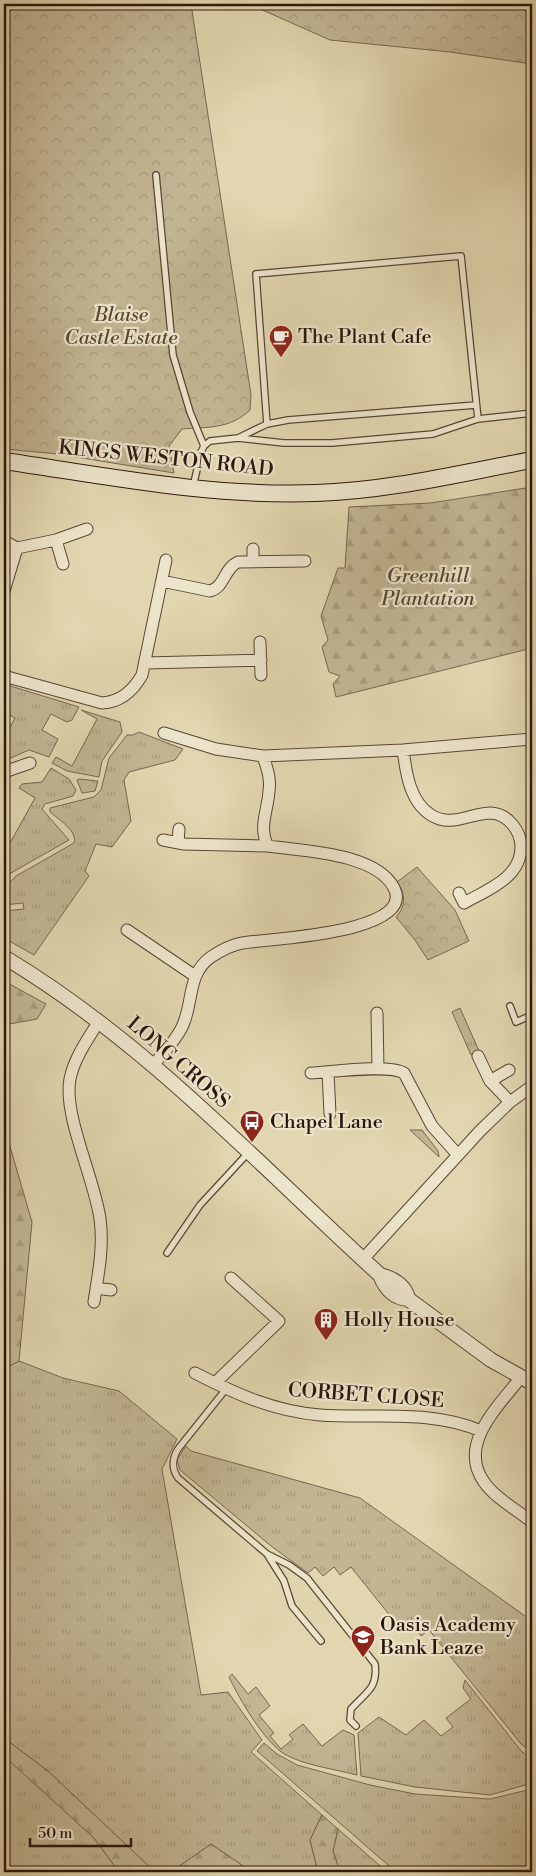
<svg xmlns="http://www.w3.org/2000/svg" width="536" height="1876" font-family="'Libre Bodoni',serif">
	<defs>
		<pattern id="grass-tufts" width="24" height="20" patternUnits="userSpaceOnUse" patternTransform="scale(1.25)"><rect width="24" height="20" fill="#c2b593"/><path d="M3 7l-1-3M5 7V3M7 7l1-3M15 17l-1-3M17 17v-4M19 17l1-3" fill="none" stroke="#a79b7e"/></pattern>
		<pattern id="forest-firs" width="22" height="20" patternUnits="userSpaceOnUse" patternTransform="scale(1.25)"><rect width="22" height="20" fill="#c2b593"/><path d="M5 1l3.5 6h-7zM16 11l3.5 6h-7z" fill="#a79b7e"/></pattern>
		<pattern id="park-crowns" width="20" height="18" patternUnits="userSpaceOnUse" patternTransform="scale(1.25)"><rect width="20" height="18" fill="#c2b593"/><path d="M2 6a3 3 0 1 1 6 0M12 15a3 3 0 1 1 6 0" fill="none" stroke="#a79b7e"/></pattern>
	</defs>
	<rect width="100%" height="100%" fill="#e1d6af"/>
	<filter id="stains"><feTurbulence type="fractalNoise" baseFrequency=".004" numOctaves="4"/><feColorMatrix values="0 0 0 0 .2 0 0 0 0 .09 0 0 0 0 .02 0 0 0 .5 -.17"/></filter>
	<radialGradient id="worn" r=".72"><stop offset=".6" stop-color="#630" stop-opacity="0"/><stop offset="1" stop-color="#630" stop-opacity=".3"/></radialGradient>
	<!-- grass -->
	<path fill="url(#grass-tufts)" stroke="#776650" d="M4,684L79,707L72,720L67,722L51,714L42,730L58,739L49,757L29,750L4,761V738L15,718L4,712Z
		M81,710L120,722L122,732L102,761L99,777L67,771L52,763L56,757L72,766L97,719Z
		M139,732L183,749L175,760L129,772L124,780L131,821L112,847L96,844L85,871L89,876L34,955L4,938V911L24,909L23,903L4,905V888L16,876L74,843C78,831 58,819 50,812V808L94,797L101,790L109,758L127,735H133Z
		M51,768L69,779L76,790L73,796L45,804L42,809L69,840L4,877V840L10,843L35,798L19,788L22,784L42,782Z
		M77,780L79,779L98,781L95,791L82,793Z
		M460,1008L479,1051L471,1055L452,1012Z
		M410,1130H422L438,1151L439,1157Z
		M19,1361L63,1378L119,1391L177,1439L162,1469L201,1695L228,1692L262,1740L251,1752L322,1815L310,1840L318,1872H252L211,1844L171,1872H155L48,1771L4,1738V1369Z
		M186,1446L191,1451L360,1498L532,1621V1752L521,1744L429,1630L421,1636L412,1624L408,1627L391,1617L351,1567L340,1575L334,1567L323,1576L315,1567L308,1573L271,1546L180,1470L177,1460Z
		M232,1674L248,1694L256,1687L270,1706L259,1715L274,1733L270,1736L281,1749L293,1739L289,1735L303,1724L322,1746L343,1730L354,1735L357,1775C335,1769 307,1766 286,1755C264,1742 240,1700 229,1677Z
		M465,1680L522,1752L532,1758V1783L490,1795L415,1787L361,1776L358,1733L379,1717L406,1735L424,1720L441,1736L453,1727L446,1718L471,1699L463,1688Z
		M264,1743L277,1754L297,1765L370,1785L415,1794L490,1799L532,1789V1872H396L257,1751Z
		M4,1755L94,1838L119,1872H4Z
		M338,1829L387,1872H340L333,1851Z"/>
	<!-- forest -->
	<path fill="url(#forest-firs)" stroke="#776650" d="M532,487V648L336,697L333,684L340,676L329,672L322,647L328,640L321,616L338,568H345L349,507L431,503Z
		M4,981L46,1004L37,1019L4,1025Z
		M4,1126L32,1222L19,1361L4,1369Z
		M4,1738L48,1771L155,1872H119L94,1838L4,1756Z
		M322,1815L338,1829L333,1851L340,1872H318L310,1840Z
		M211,1844L252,1872H171Z"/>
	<!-- park -->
	<path fill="url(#park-crowns)" stroke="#776650" d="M4,4H191L251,395L250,410C230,429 208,427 182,429L169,446L174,473L58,454L4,449Z
		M249,4H532V64L450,52L330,40Z
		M417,867L455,910L469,941L428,960L415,940L396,917C406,906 406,894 397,882Z"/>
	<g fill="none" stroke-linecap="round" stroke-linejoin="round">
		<defs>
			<path id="service" d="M156,175L173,355L190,412L204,446
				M267,424L256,274L461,256L478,419
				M238,438L267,424L288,420L476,405
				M193,487L201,452L204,446L210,441L238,438L284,443H332L433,434L478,419L532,413
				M510,1006L516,1022L532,1015
				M167,1253L200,1205L249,1152
				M226,1389L178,1449C172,1459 171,1468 178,1478L267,1554L284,1581L292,1606L321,1641
				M267,1554L289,1565L307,1578L375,1664C378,1689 366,1692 351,1709L350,1720L356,1726"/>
			<path id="minor" d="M56,540L63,564
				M4,541L17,548L56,540L87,529
				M253,549V562
				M162,581L210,591C225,587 224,568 238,562L305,561
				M4,591L17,548
				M260,642L261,675
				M145,663L261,660
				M4,676L102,703C121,702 133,691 142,675L166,560
				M164,733L216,749L263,756L403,750L532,739
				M403,750C406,773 410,802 431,815C451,828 470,813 491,813C508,814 521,831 521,847C521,878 487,890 464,903L459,893
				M4,772L30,763
				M163,840L184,844L268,846
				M178,843L179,829
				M127,930L195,976
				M377,1013L378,1069
				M478,1056L490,1081L510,1102
				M153,1065C163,1054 174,1042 181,1029C194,1006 186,974 211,957C220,951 231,945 242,943C265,939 417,934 394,888C376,853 303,851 268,846C258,828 268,810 269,791C271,779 267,768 263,756
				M328,1072L330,1114
				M311,1073C331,1072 389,1064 404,1073L432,1126L458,1155
				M490,1081L509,1070
				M363,1259L480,1131L510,1102L532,1086
				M96,1288L111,1290
				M94,1302C98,1275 104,1247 100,1219C95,1180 63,1115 70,1079C74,1058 88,1039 99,1021
				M195,1373C236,1394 273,1411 320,1415C373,1419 431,1409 481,1431
				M521,1377C499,1406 457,1444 484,1482C495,1498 517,1510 532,1522
				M215,1383L279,1321L231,1278"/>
			<path id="tertiary" d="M4,957C145,1041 259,1165 380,1275C385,1288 394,1298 408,1299L491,1360L532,1383
				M380,1275C393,1278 406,1286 408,1299"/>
			<path id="secondary" d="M4,461C107,476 211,497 316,493C388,491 461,473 532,460"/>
		</defs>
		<!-- service casing -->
		<use href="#service" stroke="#594635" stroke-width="8"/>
		<!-- minor casing -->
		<use href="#minor" stroke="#594635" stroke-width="13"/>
		<!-- tertiary casing -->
		<use href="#tertiary" stroke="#594635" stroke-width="16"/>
		<!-- secondary casing -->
		<use href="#secondary" stroke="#2c160c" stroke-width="18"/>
		<!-- service -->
		<use href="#service" stroke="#ece4cb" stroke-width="5.5"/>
		<!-- minor -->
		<use href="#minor" stroke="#ece4cb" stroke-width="11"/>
		<!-- tertiary -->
		<use href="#tertiary" stroke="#ece4cb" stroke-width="14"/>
		<!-- secondary -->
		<use href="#secondary" stroke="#ece4cb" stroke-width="16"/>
	</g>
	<!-- icons -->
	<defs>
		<symbol id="cafe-pin" viewBox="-11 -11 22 30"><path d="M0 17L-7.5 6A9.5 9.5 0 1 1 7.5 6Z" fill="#8f2418" stroke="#ece4cb"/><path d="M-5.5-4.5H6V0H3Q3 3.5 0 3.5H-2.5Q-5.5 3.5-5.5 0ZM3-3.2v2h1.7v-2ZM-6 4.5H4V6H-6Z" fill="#fff"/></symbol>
		<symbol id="bus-pin" viewBox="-11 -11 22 30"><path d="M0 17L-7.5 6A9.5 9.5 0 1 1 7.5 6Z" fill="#8f2418" stroke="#ece4cb"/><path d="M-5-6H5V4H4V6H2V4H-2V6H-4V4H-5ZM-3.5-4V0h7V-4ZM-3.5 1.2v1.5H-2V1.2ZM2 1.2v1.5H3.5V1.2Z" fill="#fff"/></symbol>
		<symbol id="building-pin" viewBox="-11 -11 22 30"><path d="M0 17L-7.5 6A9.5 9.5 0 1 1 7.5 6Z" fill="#8f2418" stroke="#ece4cb"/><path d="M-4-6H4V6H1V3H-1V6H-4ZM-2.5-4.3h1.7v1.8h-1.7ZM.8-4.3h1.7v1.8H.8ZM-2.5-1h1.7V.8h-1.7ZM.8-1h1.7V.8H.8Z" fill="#fff"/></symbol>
		<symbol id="school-pin" viewBox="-11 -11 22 30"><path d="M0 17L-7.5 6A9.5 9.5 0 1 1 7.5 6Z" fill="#8f2418" stroke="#ece4cb"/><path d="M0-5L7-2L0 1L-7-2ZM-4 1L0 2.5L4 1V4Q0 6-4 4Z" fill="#fff"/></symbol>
	</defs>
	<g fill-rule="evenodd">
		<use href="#cafe-pin" x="267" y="323" width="28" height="38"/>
		<use href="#bus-pin" x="238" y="1108" width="28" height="38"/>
		<use href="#building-pin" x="312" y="1306" width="28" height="38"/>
		<use href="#school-pin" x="349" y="1623" width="28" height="38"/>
	</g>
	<g text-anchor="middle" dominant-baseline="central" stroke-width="4.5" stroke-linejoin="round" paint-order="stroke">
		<!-- park labels -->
		<g font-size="20" font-style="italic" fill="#594634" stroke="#ece4cb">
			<text x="121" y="315">Blaise<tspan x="121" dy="23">Castle Estate</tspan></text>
			<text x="428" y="576">Greenhill<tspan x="428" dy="23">Plantation</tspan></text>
		</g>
		<!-- poi labels -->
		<g font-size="20" fill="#2c160c" stroke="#ece4cb" text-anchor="start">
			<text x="298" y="337">The Plant Cafe</text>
			<text x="270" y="1122">Chapel Lane</text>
			<text x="344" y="1320">Holly House</text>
			<text x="380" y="1625">Oasis Academy<tspan x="380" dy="23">Bank Leaze</tspan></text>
		</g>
		<!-- street labels -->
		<g font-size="20" fill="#2c160c" stroke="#ece4cb">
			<text transform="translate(166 459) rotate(6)">KINGS WESTON ROAD</text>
			<text transform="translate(178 1063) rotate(41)">LONG CROSS</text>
			<text transform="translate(366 1396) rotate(4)">CORBET CLOSE</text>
		</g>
	</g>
	<!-- margin -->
	<rect width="536" height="1876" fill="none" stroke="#e1d6af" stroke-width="20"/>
	<rect x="5" y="5" width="526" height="1866" fill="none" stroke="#2c160c" stroke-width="2.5"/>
	<rect x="10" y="10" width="516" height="1856" fill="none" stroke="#2c160c"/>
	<!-- scale -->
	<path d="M30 1838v8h101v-8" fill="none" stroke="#2c160c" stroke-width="2.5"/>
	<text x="38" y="1838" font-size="15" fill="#2c160c" stroke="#ece4cb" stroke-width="4" paint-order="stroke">50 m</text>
	<rect width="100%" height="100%" filter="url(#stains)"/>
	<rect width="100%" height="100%" fill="url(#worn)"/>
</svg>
